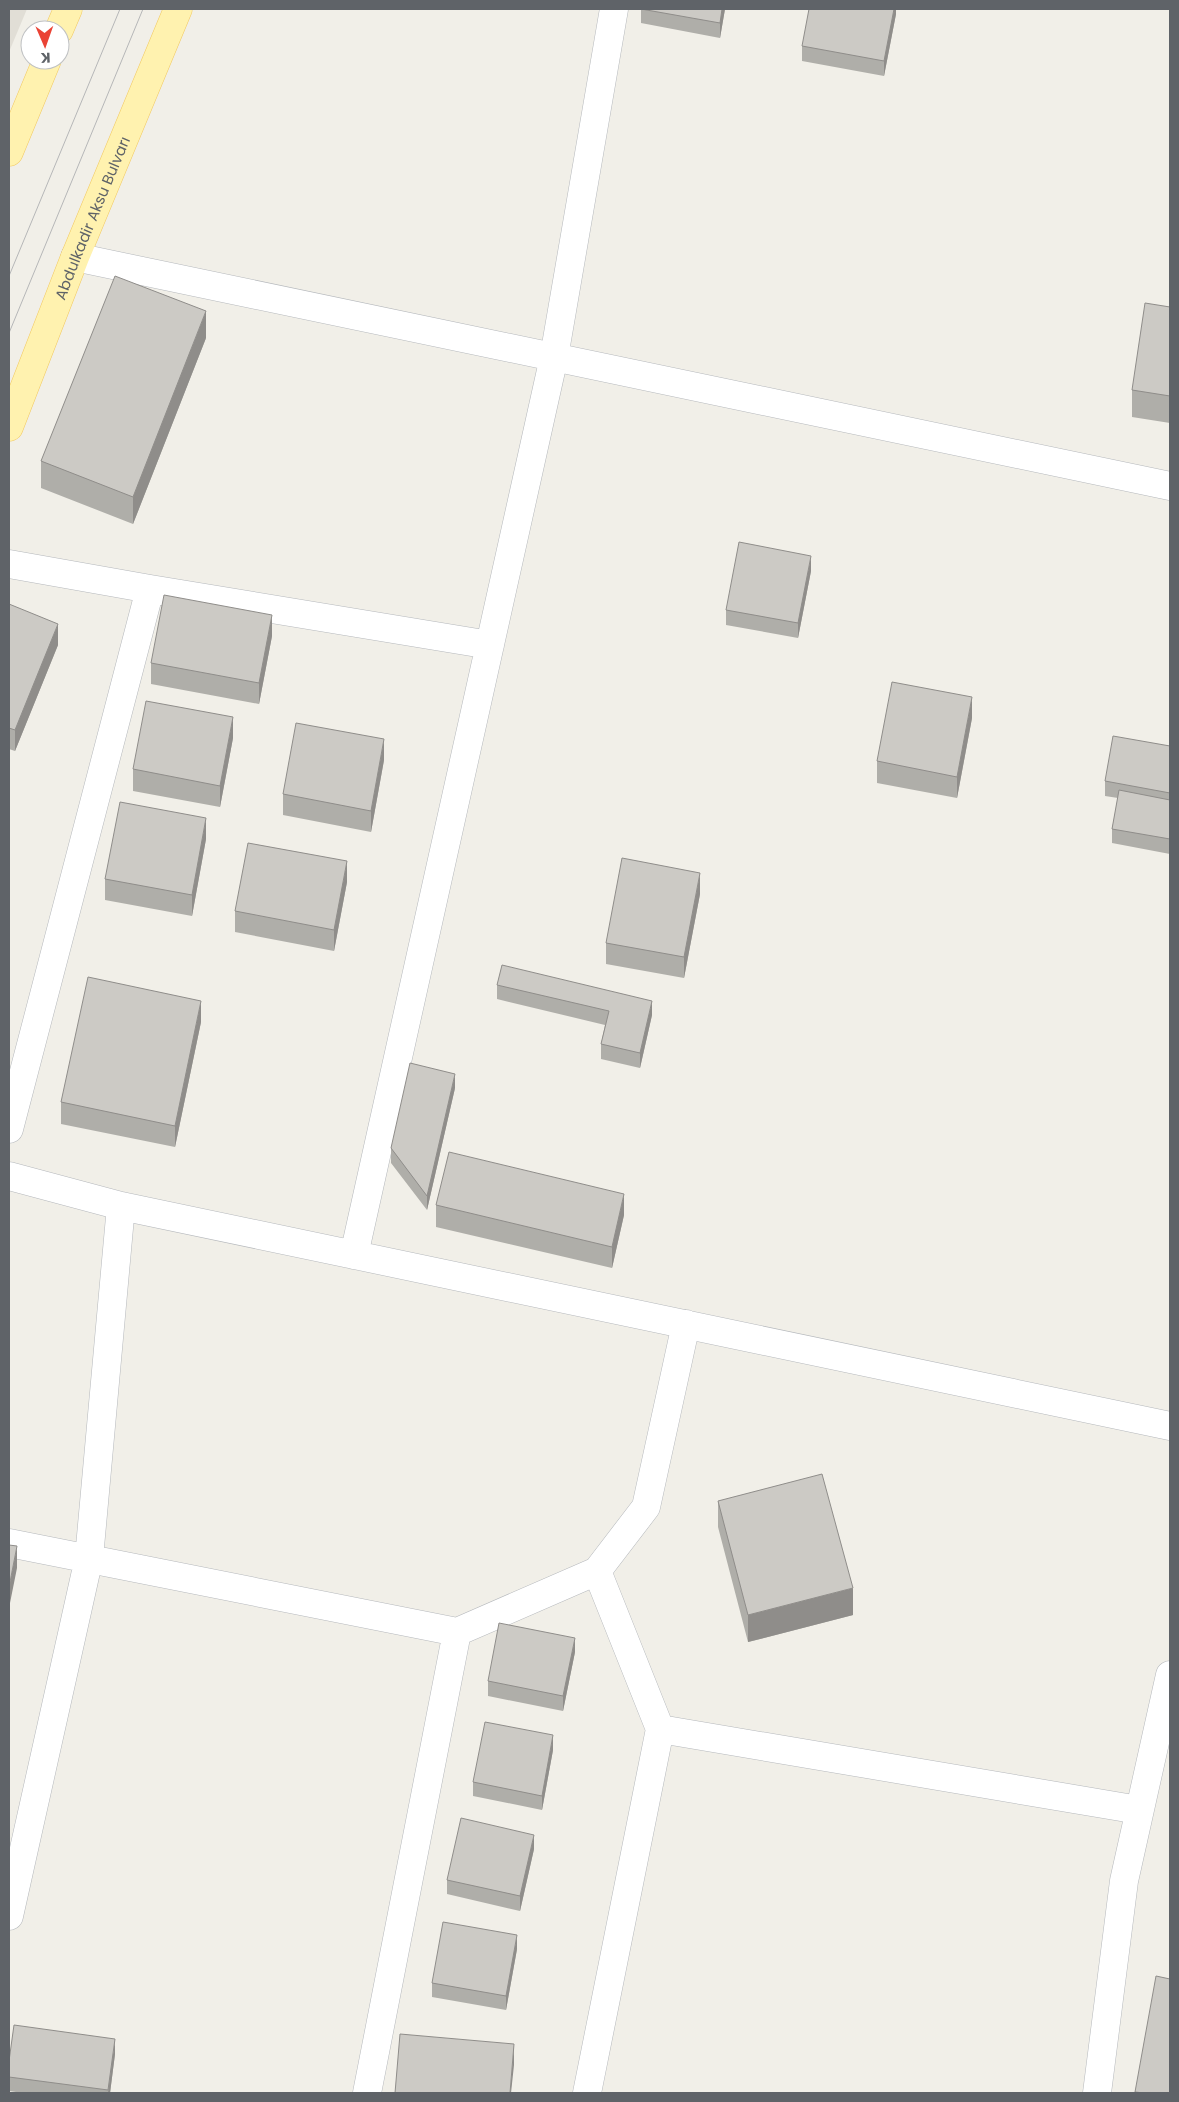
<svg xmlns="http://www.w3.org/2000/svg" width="1179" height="2102" font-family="Poppins,sans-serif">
	<rect width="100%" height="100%" fill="#f1efe8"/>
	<!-- education -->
	<path fill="#e1ded6" d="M9,9H27L9,52Z"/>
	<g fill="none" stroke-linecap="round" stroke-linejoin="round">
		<defs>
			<path id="street" d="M75,257L1170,486
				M9,564L150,589L490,645
				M9,1129L150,589
				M9,1176L121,1206L1170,1426
				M354,1255L554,357L614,9
				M9,1543L457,1632
				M597,1571L646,1507L686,1324
				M660,1729L1139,1810
				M9,1916L89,1558L121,1206
				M367,2093L457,1632L597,1571L660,1729L587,2093
				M1097,2093L1124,1881L1170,1675"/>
			<g id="primary">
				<path d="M59,30L68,9"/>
				<path d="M9,152L47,60"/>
				<path id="s1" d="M9,427L75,257L178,9"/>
			</g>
		</defs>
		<!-- street casing -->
		<use href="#street" stroke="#b5b8bc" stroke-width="29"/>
		<!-- primary casing -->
		<use href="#primary" stroke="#f2c960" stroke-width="29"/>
		<!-- street -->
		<use href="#street" stroke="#fff" stroke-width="28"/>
		<!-- primary -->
		<use href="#primary" stroke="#fff2af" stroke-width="28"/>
		<!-- tram -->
		<path stroke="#b6b7b8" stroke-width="1" d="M9,276L120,9
			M9,333L143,9"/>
	</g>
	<!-- wall -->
	<path fill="#afaea9" d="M641,9H725L720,38L641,23Z
		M896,9V14L884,76L802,61V46Z
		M1170,307V423L1132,417V390Z
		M206,338L133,524L41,488V461Z
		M811,571L798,638L726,625V610Z
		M9,604L58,645L15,751L9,749Z
		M272,636L259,704L151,684V663Z
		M972,718L957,798L877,783V761Z
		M233,738L220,807L133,791V769Z
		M1170,746V854L1112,843V829L1118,798L1105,796V781Z
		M384,760L371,832L283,815V794Z
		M206,839L192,916L105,900V879Z
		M347,882L334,951L235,932V911Z
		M700,894L684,978L606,964V943Z
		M497,985L652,1015L640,1068L601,1059V1044L605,1025L497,999Z
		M201,1022L175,1147L61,1124V1102Z
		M455,1088L427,1210L391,1163V1148Z
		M436,1205L624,1215L612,1268L436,1227Z
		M718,1501L853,1615L748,1642L718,1527Z
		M575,1652L563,1711L488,1696V1681Z
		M553,1750L542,1810L473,1796V1782Z
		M534,1849L520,1911L447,1894V1880Z
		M1170,1889V1919H1169V1898Z
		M517,1949L506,2010L432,1997V1983Z
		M115,2054L110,2093H23L9,2091V2061Z"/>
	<!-- shaded-wall -->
	<path fill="#8f8d8a" d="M722,9H725L720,38V23Z
		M894,9H896V14L884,76V61Z
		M206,311V338L133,524V497Z
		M811,556V571L798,638V623Z
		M272,615V636L259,704V683Z
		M58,624V645L15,751V730Z
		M972,697V718L957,798V777Z
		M233,717V738L220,807V786Z
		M384,739V760L371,832V811Z
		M206,818V839L192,916V895Z
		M347,861V882L334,951V930Z
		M700,873V894L684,978V957Z
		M201,1001V1022L175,1147V1126Z
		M652,1001V1015L640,1068V1053Z
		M455,1074V1088L427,1210V1196Z
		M624,1194V1215L612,1268V1247Z
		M17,1546V1568L9,1608V1587Z
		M853,1588V1615L748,1642V1615Z
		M575,1638V1652L563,1711V1696Z
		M553,1735V1750L542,1810V1796Z
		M534,1835V1849L520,1911V1896Z
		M517,1935V1949L506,2010V1996Z
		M115,2039V2054L110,2093H108Z
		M514,2044V2065L511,2093H510Z"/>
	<!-- building -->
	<path fill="#cccac5" stroke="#8f8d8a" d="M641,9H722L720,23Z
		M809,9H894L884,61L802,46Z
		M115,276L206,311L133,497L41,461Z
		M1145,303L1170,307V396L1132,390Z
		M739,542L811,556L798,623L726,610Z
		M164,595L272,615L259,683L151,663Z
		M9,604L58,624L15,730L9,728Z
		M892,682L972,697L957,777L877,761Z
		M146,701L233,717L220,786L133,769Z
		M296,723L384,739L371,811L283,794Z
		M1113,736L1170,746V793L1105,781Z
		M1119,790L1170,800V839L1112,829Z
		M120,802L206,818L192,895L105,879Z
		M248,843L347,861L334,930L235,911Z
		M622,858L700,873L684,957L606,943Z
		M502,965L652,1001L640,1053L601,1044L609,1011L497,985Z
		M88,977L201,1001L175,1126L61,1102Z
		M410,1063L455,1074L427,1196L391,1148Z
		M449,1152L624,1194L612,1247L436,1205Z
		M822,1474L853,1588L748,1615L718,1501Z
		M9,1545L17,1546L9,1587Z
		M499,1623L575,1638L563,1696L488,1681Z
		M485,1722L553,1735L542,1796L473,1782Z
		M461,1818L534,1835L520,1896L447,1880Z
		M443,1922L517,1935L506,1996L432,1983Z
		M1156,1976L1170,1979V2093H1144L1135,2092Z
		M14,2025L115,2039L108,2090L9,2077V2061Z
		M400,2034L514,2044L510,2093H395Z"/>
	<g text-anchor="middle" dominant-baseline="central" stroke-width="4.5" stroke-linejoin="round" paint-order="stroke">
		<!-- street labels -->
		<g font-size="15" fill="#5f6368" stroke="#fff">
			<text stroke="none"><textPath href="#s1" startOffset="225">Abdulkadir Aksu Bulvarı</textPath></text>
		</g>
	</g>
	<!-- border -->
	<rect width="1179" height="2102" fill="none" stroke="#5f6368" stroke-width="20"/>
	<!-- north arrow -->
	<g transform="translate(45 45) rotate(178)"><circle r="24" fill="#ffffff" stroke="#bfc1c3"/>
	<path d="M0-4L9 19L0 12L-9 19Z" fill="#ea4335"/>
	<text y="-8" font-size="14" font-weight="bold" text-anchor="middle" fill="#5f6368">K</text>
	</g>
</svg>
